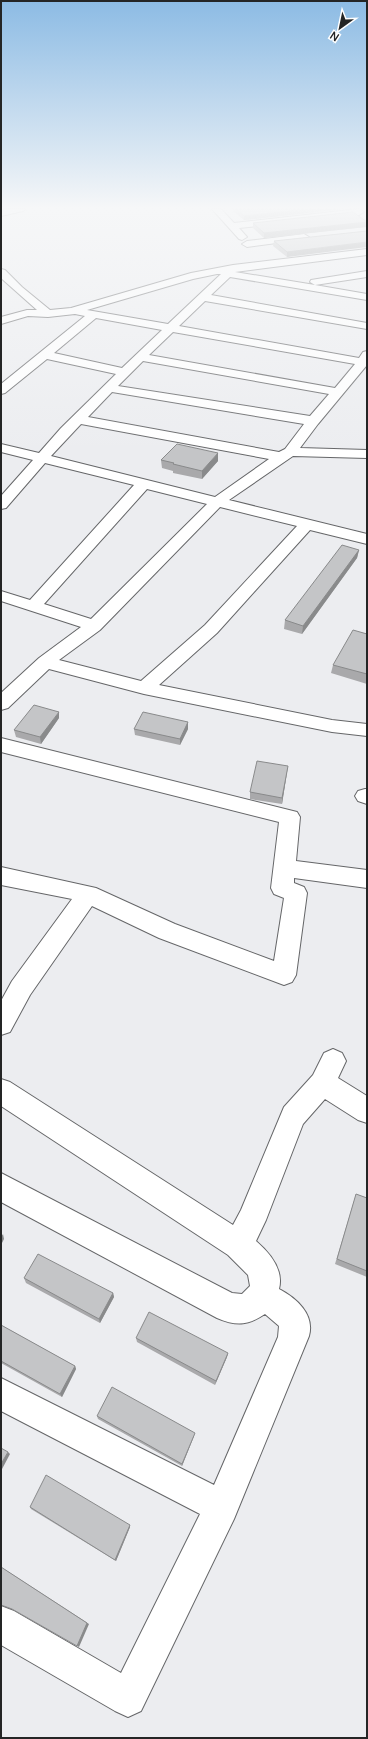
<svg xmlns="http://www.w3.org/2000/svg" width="368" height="1739" font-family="Manrope,sans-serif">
	<rect width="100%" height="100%" fill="#ecedf0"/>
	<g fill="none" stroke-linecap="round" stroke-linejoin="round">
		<defs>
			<path id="minor" d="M8,209H25L23,211L1,216V210Z
				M212,209H221L234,223L359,209L364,212L359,215L239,228L247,237L242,240L239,239Z
				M304,234L309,237L307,239L247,247L242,244L247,241Z
				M367,249V255L235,272L315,285L310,282L311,280L367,271V277L315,285L367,294V300L230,277L211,295L367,323V329L205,301L179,326L359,358L363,352L367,351V365L318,424L300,448L367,450V458L293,456L229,500L367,534V544L310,530L217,633L159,685L332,720L367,724V736L332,732L144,694L49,669L8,708L1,710V693L39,658L81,627L1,601V591L30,600L134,485L45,463L6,508L1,509V496L33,460L1,452V444L39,453L61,428L116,374L47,359L5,393L1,394V384L85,316L75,314L48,317L28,316L1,324V317L27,310H37L1,278V269L5,270L22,287L50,310L71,308L191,273L233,265ZM217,274H221L168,324L87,310L193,279ZM96,318L162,330L122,368L54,353ZM173,332L355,364L335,388L149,355ZM143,361L329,394L310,416L118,386ZM112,392L304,424L285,449L279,452L88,417ZM81,424L269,459L215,497L51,456ZM147,489L207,504L91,619L44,604ZM220,507L297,526L205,625L141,681L59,660L100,630Z
				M1,738L297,812L300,817L296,861L367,870V888L294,878V883L304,887L307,893L296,975L292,982L284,985L159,938L92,906L30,995L10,1032L1,1035V1001L12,981L72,899L1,885V867L96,888L175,924L274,961L284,898L274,894L271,888L279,822L1,752Z
				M365,789H367V804L358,801L355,796L358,791Z
				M333,1049L342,1053L346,1061L338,1078L367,1096V1123L358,1120L325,1099L303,1124L266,1220L256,1241C270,1253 284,1270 279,1289C296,1298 315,1314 309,1336L234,1519L141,1711L128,1717L115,1711L1,1645V1606L14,1611L121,1673L200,1514L1,1411V1378L214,1485L278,1337L279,1326L265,1314C247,1326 236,1326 217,1318L1,1202V1173L232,1293L242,1294L250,1286L248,1275L228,1255L1,1106V1079L10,1082L233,1225L241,1210L284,1107L313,1075L324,1053Z"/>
		</defs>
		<!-- minor casing -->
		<use href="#minor" stroke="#656668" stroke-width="2"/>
		<!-- minor -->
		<use href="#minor" fill="#fff" fill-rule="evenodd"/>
	</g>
	<!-- wall -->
	<path fill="#a9a9ab" d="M232,209H343L244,220L233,211V210Z
		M367,222L366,227L264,238L253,228V223Z
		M367,231L287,257L273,246L274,241Z
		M161,460L218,461L202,479L173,473V471L162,468Z
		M359,550L357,558L302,634L284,629L285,620Z
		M367,634V684L331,673L333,665Z
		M59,718L41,744L16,737L14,730Z
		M188,722V729L180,745L135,735L134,729Z
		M288,766L282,804L250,799V792Z
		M356,1194L367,1198V1277L335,1264Z
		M24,1278L113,1293L114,1297L100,1323L26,1283Z
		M1,1325L75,1366L76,1369L62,1397L1,1363Z
		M136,1338L228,1353L227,1357L215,1385L137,1342Z
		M97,1416L194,1436L182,1466L98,1419Z
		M30,1507L130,1525V1527L116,1561L31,1509Z"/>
	<!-- shaded-wall -->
	<path fill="#898a8b" d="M306,209H343L244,220V216Z
		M367,222L366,227L264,238V233Z
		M367,242V247L287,257V252Z
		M218,453V461L202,479V471Z
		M359,550L357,558L302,634L303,626Z
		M59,712V718L41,744L40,737Z
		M188,722V729L180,745V739Z
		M288,766L287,772L282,804V798Z
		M3,1234L4,1239L1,1245V1237Z
		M113,1293L114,1297L100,1323L99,1319Z
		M228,1353L227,1357L215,1385L216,1381Z
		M75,1366L76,1369L62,1397L60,1394Z
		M195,1433L194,1436L182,1466V1464Z
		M8,1452L10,1454L1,1471V1464Z
		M130,1525V1527L116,1561L115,1560Z
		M1,1567L89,1624L79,1647L77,1646Z"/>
	<!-- building -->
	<path fill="#c4c5c7" stroke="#898a8b" d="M236,209H306L244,216Z
		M353,212L367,222L264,233L253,223Z
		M367,231V242L287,252L274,241Z
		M177,444L218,453L202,471L173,464L174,463L161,460Z
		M342,545L359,550L303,626L285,620Z
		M353,630L367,634V674L333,665Z
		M34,705L59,712L40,737L14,730Z
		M143,712L188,722L180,739L134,729Z
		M257,761L288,766L282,798L250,792Z
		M356,1194L367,1198V1271L337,1259Z
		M38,1254L113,1293L99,1319L24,1278Z
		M149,1312L228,1353L216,1381L136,1338Z
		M1,1325L75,1366L60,1394L1,1361Z
		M112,1387L195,1433L182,1464L97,1416Z
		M1,1448L8,1452L1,1464Z
		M46,1475L130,1525L115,1560L30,1507Z
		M1,1567L87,1623L77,1646L12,1609L1,1605Z"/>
	<!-- sky -->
	<linearGradient id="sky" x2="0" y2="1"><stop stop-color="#8cbbe4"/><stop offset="0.46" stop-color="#f6f7f8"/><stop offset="1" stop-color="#f6f7f8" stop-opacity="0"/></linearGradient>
	<rect width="368" height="452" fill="url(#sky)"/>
	<!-- border -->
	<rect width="368" height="1739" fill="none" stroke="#242525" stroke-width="4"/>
	<!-- north arrow -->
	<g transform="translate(340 28) rotate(213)" stroke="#ffffff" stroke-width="3" paint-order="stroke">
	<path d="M0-3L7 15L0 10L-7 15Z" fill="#242525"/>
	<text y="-6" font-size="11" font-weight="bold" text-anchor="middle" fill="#242525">N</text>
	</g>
</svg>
